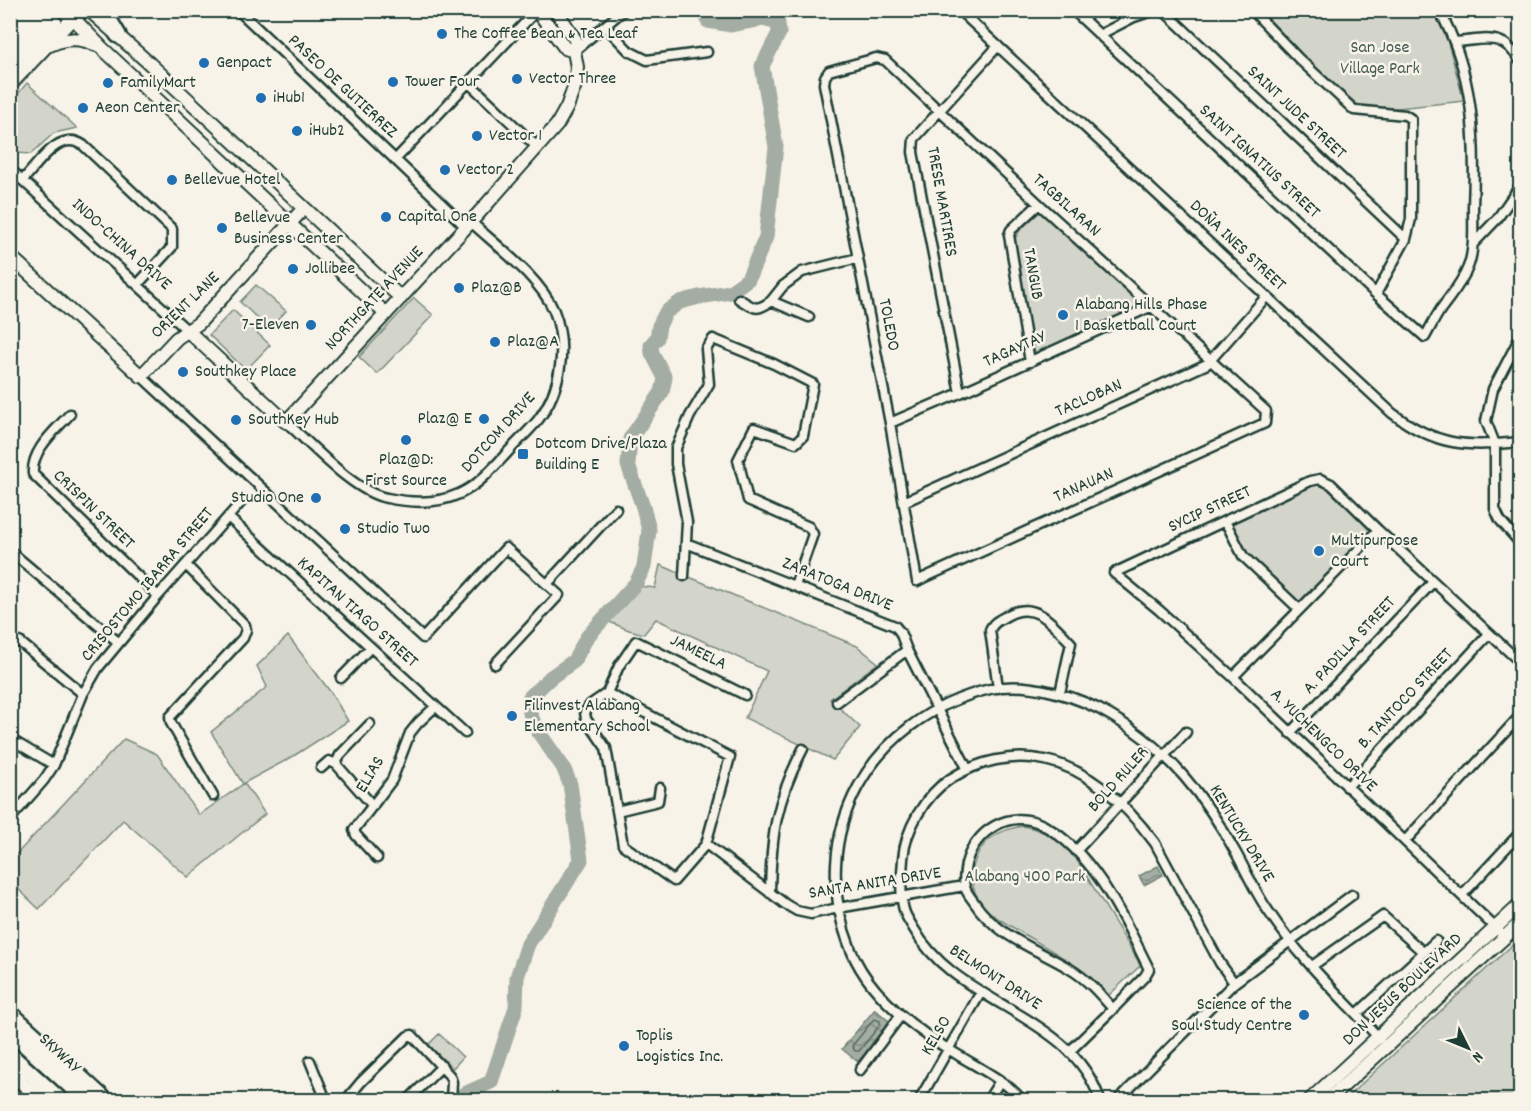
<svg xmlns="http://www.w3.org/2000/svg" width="1531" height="1111" font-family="Dekko,sans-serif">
	<defs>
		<pattern id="water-waves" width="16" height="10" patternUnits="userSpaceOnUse" patternTransform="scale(1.5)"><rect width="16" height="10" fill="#a4ada3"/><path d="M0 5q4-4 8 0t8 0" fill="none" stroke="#858e86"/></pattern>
	</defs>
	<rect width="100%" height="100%" fill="#f7f3e8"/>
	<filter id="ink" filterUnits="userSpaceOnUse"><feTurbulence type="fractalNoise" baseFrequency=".0167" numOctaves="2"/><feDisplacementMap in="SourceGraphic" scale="12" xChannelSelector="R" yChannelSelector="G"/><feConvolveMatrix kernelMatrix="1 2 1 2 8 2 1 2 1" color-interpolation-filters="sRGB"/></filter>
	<g filter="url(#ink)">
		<!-- green -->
		<path fill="#d3d5ca" stroke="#79897f" stroke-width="1.5" d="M1256,11H1433L1447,39L1464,101L1388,109L1359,106L1306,59Z
			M27,83L77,128L54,133L31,154L16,153L11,148V102Z
			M1041,211L1146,304L1034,356L1014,240L1020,230Z
			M256,285L286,311L269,329L240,302Z
			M414,298L433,315L377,374L359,357Z
			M233,310L270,345L246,370L209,335Z
			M1311,483H1329L1376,528L1298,608L1246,559L1226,521Z
			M660,565L857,646L878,663L830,699L860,727L833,760L745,718L767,671L656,619L644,634L629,630L607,621L639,586L655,588Z
			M288,636L332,694L348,721L292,757L244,783L265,814L188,877L123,820L39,909L11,882V860L124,739L157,754L199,815L243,784L211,732L267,687L257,666Z
			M1023,826C1048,831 1061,841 1077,860L1137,959L1140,966L1109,995C1086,970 1056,953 1027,936C1015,928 990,916 982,905C971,889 969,875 976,858C984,838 1003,829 1023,826Z
			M1520,938V1100H1344Z
			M439,1034L463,1057L453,1068L428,1045Z"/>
		<!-- water -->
		<path fill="url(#water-waves)" stroke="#6f8077" stroke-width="1.5" d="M1158,866L1163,875L1144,885L1139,876Z
			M875,1009L890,1022L858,1062L842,1049Z"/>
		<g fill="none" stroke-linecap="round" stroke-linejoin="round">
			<!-- shore -->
			<path stroke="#546a60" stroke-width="1.5" d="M874,1019L880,1021V1025L859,1051H855L852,1046Z"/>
			<!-- river -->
			<path stroke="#a4ada3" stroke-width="15" d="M462,1100L464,1094L491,1082L516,1007L517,977L528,944L581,860L570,784L563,767L537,730L530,713V697L551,677L574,661L587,637L636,583L644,567L649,530L643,507L628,465L630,439L662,392L665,378L652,353L651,345L657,338L659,326L666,312L680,302L699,297L730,292L748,279L766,237L776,147L762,66L779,33L778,23L763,19L731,25L708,21L706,10"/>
			<defs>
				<path id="street" d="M238,10L466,227
					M959,10L1392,413C1437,447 1467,447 1520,442
					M1073,10L1376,294L1425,337C1430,328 1435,318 1441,309C1451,295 1462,283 1468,267C1475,249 1473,226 1473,207C1476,138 1474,72 1439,10
					M1163,10L1406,239
					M1252,10L1299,59L1354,110L1405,115L1411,119V219L1406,239L1376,294
					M606,27L629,51L647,60L707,52
					M1099,35L1134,17L1155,10
					M1455,42C1486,40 1502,31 1520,61
					M574,51L624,10
					M876,58L885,60L1039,204L1266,411L1265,423L917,581L890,423L824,84L825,77L829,71Z
					M468,82L537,147
					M395,160L537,10
					M10,169L188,331
					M23,180C38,164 59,129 83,145L172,229V247L138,284
					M1473,244L1497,219L1520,186
					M739,299C754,308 756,312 771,301
					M809,317L771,301L783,286L802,272L858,258
					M1520,337L1493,389L1486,421L1495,444V509L1500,520L1520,543
					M1030,362L1009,235L1011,230L1039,204
					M141,376L423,638L506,548L559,595L495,664
					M960,393L913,152L914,139L998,46
					M70,414C55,431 31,450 33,474L158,596
					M286,422C312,445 354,492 387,498C411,503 437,504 459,494C479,485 492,469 507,453C517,442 529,431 538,420C561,390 568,347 554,311C540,278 497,246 471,222
					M890,423L960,393L1152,306
					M904,502L1207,364L1266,297
					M228,517L465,733
					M1225,521L1243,556L1299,609
					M686,543L895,626L900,632L907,650L967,768
					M10,551L118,642
					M186,565L245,625L246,630L243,638L170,717L171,723L213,796
					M684,576L687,522L676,464V448L690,416L709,384L706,349L713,339L774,364L813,384L803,436L796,443L754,428L738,460L748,500L809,527L813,534L795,586
					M547,584L616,509
					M10,638L21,643L83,694
					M1233,677L1378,530
					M341,678L370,648
					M998,688L990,630C993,622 1001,619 1008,615C1035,600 1053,624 1071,643L1060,693
					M607,693L730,757L706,844L674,881L623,845L606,748L586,719L585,712L591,704Z
					M607,693L619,666L636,641L745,695
					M837,702L907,650
					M370,724L340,755L336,764L373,806
					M1290,733L1433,582
					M10,739L54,765
					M321,768L329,761L336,764
					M1347,787L1489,634
					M617,811L658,801L660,788
					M10,819L44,780L54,765L83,694L98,668L158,596L243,500
					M1405,841L1520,716
					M706,844L785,904L797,911L811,914L838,908L964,886
					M1076,851L1186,732
					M377,858L356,835L354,830L392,780L410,733L418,723L435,707
					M770,893C771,835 776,801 803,749
					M1462,895L1520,833
					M1505,937L1233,677L1159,610L1114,573L1310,481L1320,479L1331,484L1378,530L1520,662
					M1312,966L1383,916L1423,952
					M1357,1014L1436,941
					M1070,1051L1113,1009L1145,976L1149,969C1124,919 1095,853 1043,825C1010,808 974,831 966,864C965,870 963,881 965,887C966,892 971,898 974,902C996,936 1037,949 1070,969C1087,979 1100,994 1113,1009
					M310,1061L326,1100
					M860,1070L901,1015
					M921,1097L981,992
					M346,1100L361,1082L408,1036L412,1035L450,1076L452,1082L451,1100
					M408,1100L442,1066
					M988,1100L1000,1081
					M1022,1100C1006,1081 979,1068 958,1055C917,1031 869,995 851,950C804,834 870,718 990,689C1028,680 1081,697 1113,717C1169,750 1206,798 1236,853C1247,873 1256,894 1269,912C1300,959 1342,998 1380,1039
					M1100,1100C1071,1012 957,1006 914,929C911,924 907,918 905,913C899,897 902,875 903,859C905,830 925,795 950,779C978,761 1012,753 1045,760C1091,770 1128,807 1155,843L1220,963L1234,983
					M1118,1100L1234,983L1352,895"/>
				<path id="secondary" d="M89,10L150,64L401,298
					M537,10L565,48L574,51
					M50,45C66,38 79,37 96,45
					M10,85L73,18L102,48L386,314
					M10,256L141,376L177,338L199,323L304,208
					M188,331L286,422L478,214L557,125L567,107L575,85L577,67L574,51L576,41L556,10
					M10,1073L41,1100
					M1310,1100L1520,905
					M1328,1100L1520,923"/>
				<path id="primary" d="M10,36L35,10"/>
				<path id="highway" d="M65,10L73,18L81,10
					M103,10L118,35
					M18,28L25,10
					M10,52L45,15
					M10,70L54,23
					M10,1013L105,1100
					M10,1031L86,1100
					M10,1055L60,1100"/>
			</defs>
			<!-- street casing -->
			<use href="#street" stroke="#1f3d34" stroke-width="13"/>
			<!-- secondary casing -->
			<use href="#secondary" stroke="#1f3d34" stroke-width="16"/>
			<!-- primary casing -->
			<use href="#primary" stroke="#1f3d34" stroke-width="18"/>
			<!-- highway casing -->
			<use href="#highway" stroke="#1f3d34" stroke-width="20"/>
			<!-- street -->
			<use href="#street" stroke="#f7f3e8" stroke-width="8"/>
			<!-- secondary -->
			<use href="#secondary" stroke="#f7f3e8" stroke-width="12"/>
			<!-- primary -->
			<use href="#primary" stroke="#f7f3e8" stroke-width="14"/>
			<!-- highway -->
			<use href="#highway" stroke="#f7f3e8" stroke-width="15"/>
		</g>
	</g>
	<!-- markers -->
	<g fill="#1f6fb2" stroke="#f7f3e8" stroke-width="2">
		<circle cx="442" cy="34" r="6"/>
		<circle cx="204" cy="63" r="6"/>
		<circle cx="517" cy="79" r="6"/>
		<circle cx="393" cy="82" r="6"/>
		<circle cx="108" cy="83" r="6"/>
		<circle cx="261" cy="98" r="6"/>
		<circle cx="83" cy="108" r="6"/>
		<circle cx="297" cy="131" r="6"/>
		<circle cx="477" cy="136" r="6"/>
		<circle cx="445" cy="170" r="6"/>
		<circle cx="172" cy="180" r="6"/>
		<circle cx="386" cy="217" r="6"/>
		<circle cx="222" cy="228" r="6"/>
		<circle cx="293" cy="269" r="6"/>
		<circle cx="459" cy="288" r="6"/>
		<circle cx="1063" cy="315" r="6"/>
		<circle cx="311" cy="325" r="6"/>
		<circle cx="495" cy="342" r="6"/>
		<circle cx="183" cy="372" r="6"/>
		<circle cx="484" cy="419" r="6"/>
		<circle cx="236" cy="420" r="6"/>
		<circle cx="406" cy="440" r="6"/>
		<rect x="517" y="448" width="12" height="12" rx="3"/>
		<circle cx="316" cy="498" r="6"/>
		<circle cx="345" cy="529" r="6"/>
		<circle cx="1319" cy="551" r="6"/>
		<circle cx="512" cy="716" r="6"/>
		<circle cx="1304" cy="1015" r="6"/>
		<circle cx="624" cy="1046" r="6"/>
	</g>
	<g text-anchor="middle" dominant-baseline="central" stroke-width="5" stroke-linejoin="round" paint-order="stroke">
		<!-- poi labels -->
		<g font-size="18" fill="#1f3d34" stroke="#f7f3e8" text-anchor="start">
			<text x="454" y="34">The Coffee Bean &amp; Tea Leaf</text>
			<text x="216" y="63">Genpact</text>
			<text x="529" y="79">Vector Three</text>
			<text x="405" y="82">Tower Four</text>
			<text x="120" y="83">FamilyMart</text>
			<text x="273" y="98">iHub1</text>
			<text x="95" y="108">Aeon Center</text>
			<text x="309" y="131">iHub2</text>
			<text x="489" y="136">Vector 1</text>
			<text x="457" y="170">Vector 2</text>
			<text x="184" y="180">Bellevue Hotel</text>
			<text x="398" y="217">Capital One</text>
			<text x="234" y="218">Bellevue<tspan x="234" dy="21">Business Center</tspan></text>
			<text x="305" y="269">Jollibee</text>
			<text x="471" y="288">Plaz@B</text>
			<text x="1075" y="305">Alabang Hills Phase<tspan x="1075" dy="21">1 Basketball Court</tspan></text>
			<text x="299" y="325" text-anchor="end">7-Eleven</text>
			<text x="507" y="342">Plaz@A</text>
			<text x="195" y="372">Southkey Place</text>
			<text x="472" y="419" text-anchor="end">Plaz@ E</text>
			<text x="248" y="420">SouthKey Hub</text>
			<text x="535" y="444">Dotcom Drive/Plaza<tspan x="535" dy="21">Building E</tspan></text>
			<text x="406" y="460" text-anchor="middle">Plaz@D:<tspan x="406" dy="21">First Source</tspan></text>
			<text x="304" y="498" text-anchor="end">Studio One</text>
			<text x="357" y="529">Studio Two</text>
			<text x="1331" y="541">Multipurpose<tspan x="1331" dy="21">Court</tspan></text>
			<text x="524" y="706">Filinvest Alabang<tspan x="524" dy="21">Elementary School</tspan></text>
			<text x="1292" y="1005" text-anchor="end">Science of the<tspan x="1292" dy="21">Soul Study Centre</tspan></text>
			<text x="636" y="1036">Toplis<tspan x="636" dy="21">Logistics Inc.</tspan></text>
		</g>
		<!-- park labels -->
		<g font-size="18" fill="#435b52" stroke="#f7f3e8">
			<text x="1380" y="48">San Jose<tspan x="1380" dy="21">Village Park</tspan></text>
			<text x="1025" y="877">Alabang 400 Park</text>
		</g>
		<!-- street labels -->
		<g font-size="18" fill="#1f3d34" stroke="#f7f3e8">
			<text transform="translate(342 87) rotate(43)">PASEO DE GUTIERREZ</text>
			<text transform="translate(1296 113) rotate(43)">SAINT JUDE STREET</text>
			<text transform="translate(1259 162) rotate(43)">SAINT IGNATIUS STREET</text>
			<text transform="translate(941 202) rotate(80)">TRESE MARTIRES</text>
			<text transform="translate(1066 206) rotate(42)">TAGBILARAN</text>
			<text transform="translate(121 245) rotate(42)">INDO-CHINA DRIVE</text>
			<text transform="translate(1237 246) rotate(43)">DOÑA INES STREET</text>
			<text transform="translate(1032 274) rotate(80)">TANGUB</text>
			<text transform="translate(375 299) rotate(-47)">NORTHGATE AVENUE</text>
			<text transform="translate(186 306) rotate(-44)">ORIENT LANE</text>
			<text transform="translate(888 325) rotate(79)">TOLEDO</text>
			<text transform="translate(1015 350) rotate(-24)">TAGAYTAY</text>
			<text transform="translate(1089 399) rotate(-24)">TACLOBAN</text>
			<text transform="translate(499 433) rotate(-48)">DOTCOM DRIVE</text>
			<text transform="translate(1084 486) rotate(-24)">TANAUAN</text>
			<text transform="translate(93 510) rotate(44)">CRISPIN STREET</text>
			<text transform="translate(1210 510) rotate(-25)">SYCIP STREET</text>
			<text transform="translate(148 585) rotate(-50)">CRISOSTOMO IBARRA STREET</text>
			<text transform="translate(837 585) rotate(22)">ZARATOGA DRIVE</text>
			<text transform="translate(357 613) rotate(42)">KAPITAN TIAGO STREET</text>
			<text transform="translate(1350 646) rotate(-47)">A. PADILLA STREET</text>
			<text transform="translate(698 653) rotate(26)">JAMEELA</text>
			<text transform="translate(1406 699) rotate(-47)">B. TANTOCO STREET</text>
			<text transform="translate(1323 741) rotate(44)">A. YUCHENGCO DRIVE</text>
			<text transform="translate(371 775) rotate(-59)">ELIAS</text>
			<text transform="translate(1119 780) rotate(-48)">BOLD RULER</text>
			<text transform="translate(1241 834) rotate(59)">KENTUCKY DRIVE</text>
			<text transform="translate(875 884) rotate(-9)">SANTA ANITA DRIVE</text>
			<text transform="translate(995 978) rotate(33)">BELMONT DRIVE</text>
			<text transform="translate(1403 990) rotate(-43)">DON JESUS BOULEVARD</text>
			<text transform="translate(937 1036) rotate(-60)">KELSO</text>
			<text transform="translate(59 1054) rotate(43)">SKYWAY</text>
		</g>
	</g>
	<!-- margin -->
	<rect width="1531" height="1111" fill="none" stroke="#f7f3e8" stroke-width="36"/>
	<rect x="18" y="18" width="1495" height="1075" fill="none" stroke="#1f3d34" stroke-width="2" filter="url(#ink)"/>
	<!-- north arrow -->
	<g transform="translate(1468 1048) rotate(133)" stroke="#f7f3e8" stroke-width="4.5" paint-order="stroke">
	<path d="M0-4.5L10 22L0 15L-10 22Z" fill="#1f3d34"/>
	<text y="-9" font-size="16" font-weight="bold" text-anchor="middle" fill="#1f3d34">N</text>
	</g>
</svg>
